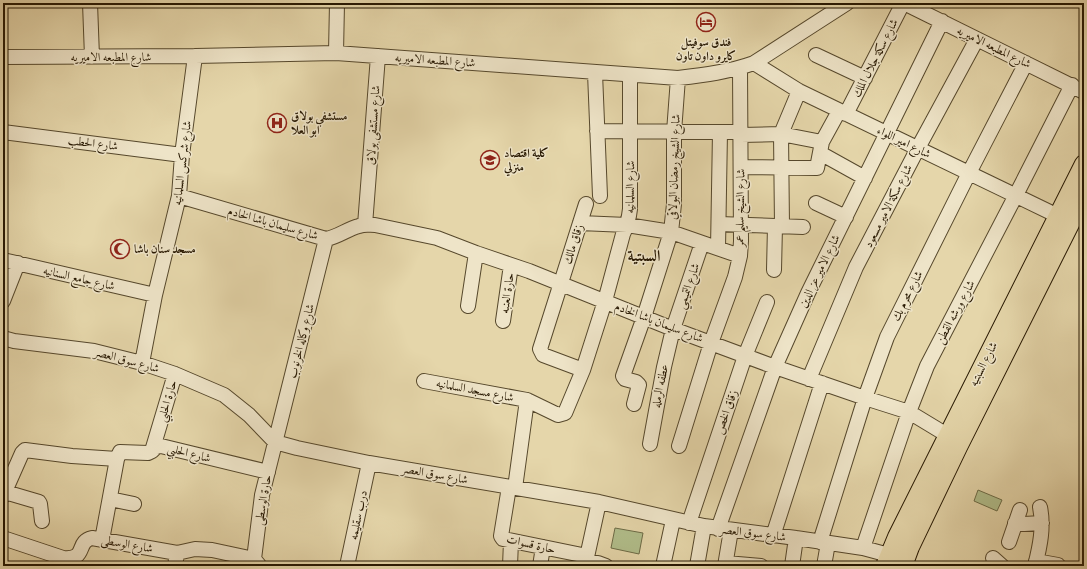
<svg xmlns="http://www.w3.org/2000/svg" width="1087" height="569" font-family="Alegreya,Amiri,serif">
	<rect width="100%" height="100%" fill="#e5d6aa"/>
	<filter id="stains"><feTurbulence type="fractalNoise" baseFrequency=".005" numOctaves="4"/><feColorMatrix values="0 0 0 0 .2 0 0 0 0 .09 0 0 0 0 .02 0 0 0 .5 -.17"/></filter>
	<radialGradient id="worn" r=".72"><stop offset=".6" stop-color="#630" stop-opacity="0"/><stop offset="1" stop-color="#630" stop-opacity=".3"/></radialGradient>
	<!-- green -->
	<path fill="#b1be8b" stroke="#6c6b46" d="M978,490L1002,500L997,511L974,501Z
		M615,528L643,533L639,554L611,548Z"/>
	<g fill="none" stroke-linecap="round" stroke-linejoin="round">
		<defs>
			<path id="minor" d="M90,3L92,57
				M904,3L1084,92
				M336,53L337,3
				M816,55L865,78
				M3,57L195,56L336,53L678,78C704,75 729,72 754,63L847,3
				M754,63L799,91L1058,216
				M595,73L600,196
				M846,114L903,3
				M597,131L741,132
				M3,132L182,155
				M741,135L781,134L822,142
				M820,153L865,178
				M741,167L817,168L822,142L839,111
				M179,196L326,239C338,237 347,229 359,226C364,224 369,225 375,225L437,238L476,253L529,271L673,329L775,367L865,398L909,412L947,435
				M816,203L846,217
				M580,223L627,225L671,232L740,256
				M719,224L803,227
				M365,225L378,56
				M782,226L781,134L799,91
				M718,248L720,132
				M3,260L155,295
				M774,270L775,226
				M3,301L18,263
				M468,306L476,253
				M503,321L511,265
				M3,338L14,341L94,351L142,363L175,374L224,395L249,415L275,442L297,448L369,463L599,502L704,526L796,538L863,548L889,555
				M142,363L155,295L179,196L182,155L195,56
				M583,370L543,355L540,349L586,204
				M809,379L856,267L918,148L977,39
				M424,381L527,400L558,415L565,413L583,370L605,301L623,234C627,226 629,218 630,209V75
				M634,404L639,385L636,382L625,379L623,376L644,317L671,232L674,204V132L678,78
				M650,444L664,367L673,329L702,243
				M679,446L711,343L735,277L740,256L741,241L740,68
				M152,451L175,374
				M509,487L501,536L503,539L587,556
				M515,488L527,400
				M5,492L39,502L40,504L42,521
				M3,496L22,453L25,450L72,456L117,459
				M110,499L134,504
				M689,523L745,356L767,302
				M1015,523L1024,524L1042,523
				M718,529L775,367L808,293L942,21
				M773,536L822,383
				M3,538L63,558C88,560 75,542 92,538L177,553L195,549L212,550L254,559L259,565
				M102,540L117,459L120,452L148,453L152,451L156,447L161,446L268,472
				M820,542L865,398L887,337L969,173L1026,63
				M1009,542L1020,510
				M863,548L909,412L927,366L1016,195L1072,85
				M993,558L1002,566
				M254,559L262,495L326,239
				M1036,561L1058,565
				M586,563H598L606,566
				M726,563L761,566
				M175,566L177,553
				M347,566L369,463
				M510,566L511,541
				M540,566L543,547
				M585,566L599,502
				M663,566L673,520
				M697,566L704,526
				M725,566L731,530
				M792,566L796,538
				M824,566L828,543
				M1035,566C1040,546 1044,527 1040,507"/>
			<path id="major" d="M885,566L897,537L1084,164
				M903,566L910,547L958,447L1075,214L1084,199"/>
		</defs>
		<!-- minor casing -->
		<use href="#minor" stroke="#56482c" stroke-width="16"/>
		<!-- major casing -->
		<use href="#major" stroke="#271802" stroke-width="20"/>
		<!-- minor -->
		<use href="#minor" stroke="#eee4c8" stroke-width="14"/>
		<!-- major -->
		<use href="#major" stroke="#e5d6aa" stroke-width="18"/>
	</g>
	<!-- icons -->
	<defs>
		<symbol id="hotel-ring" viewBox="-11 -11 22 22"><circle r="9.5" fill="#eee4c8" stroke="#8f2418" stroke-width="1.5"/><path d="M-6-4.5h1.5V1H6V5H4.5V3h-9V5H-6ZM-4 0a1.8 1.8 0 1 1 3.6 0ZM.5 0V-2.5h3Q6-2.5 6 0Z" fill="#8f2418"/></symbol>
		<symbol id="hospital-ring" viewBox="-11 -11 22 22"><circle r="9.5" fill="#eee4c8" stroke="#8f2418" stroke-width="1.5"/><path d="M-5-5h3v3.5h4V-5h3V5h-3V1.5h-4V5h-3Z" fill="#8f2418"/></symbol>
		<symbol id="university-ring" viewBox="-11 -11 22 22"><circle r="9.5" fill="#eee4c8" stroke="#8f2418" stroke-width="1.5"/><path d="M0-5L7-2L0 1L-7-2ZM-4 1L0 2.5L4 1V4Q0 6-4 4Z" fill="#8f2418"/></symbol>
		<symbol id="mosque-ring" viewBox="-11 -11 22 22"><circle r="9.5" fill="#eee4c8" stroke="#8f2418" stroke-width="1.5"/><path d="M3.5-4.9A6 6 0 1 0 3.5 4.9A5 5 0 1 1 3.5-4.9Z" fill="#8f2418"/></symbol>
	</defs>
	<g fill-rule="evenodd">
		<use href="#hotel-ring" x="695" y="11" width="22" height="22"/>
		<use href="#hospital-ring" x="266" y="112" width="22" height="22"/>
		<use href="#university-ring" x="479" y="149" width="22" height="22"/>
		<use href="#mosque-ring" x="109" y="238" width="22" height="22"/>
	</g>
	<g text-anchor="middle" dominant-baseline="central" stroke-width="3" stroke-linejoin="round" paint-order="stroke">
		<!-- poi labels -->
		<g font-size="12" font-weight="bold" fill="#271802" stroke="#eee4c8" text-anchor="start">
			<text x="706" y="42" text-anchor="middle">فندق سوفيتل<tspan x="706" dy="14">كايرو داون تاون</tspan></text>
			<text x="291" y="116">مستشفي بولاق<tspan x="291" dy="14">ابو العلا</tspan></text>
			<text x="504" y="153">كلية اقتصاد<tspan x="504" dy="14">منزلي</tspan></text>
			<text x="134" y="249">مسجد سنان باشا</text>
		</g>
		<!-- street labels -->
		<g font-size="12" fill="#271802" stroke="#eee4c8">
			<text transform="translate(994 47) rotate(26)">شارع المطبعه الاميريه</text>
			<text x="111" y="57">شارع المطبعه الاميريه</text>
			<text transform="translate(875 58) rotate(-63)">شارع سكة جلال الملك</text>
			<text transform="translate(435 60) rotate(4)">شارع المطبعه الاميريه</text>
			<text transform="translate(373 125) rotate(-86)">شارع مستشفى بولاق</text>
			<text transform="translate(904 142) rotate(26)">شارع امير اللواء</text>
			<text transform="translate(93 143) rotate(7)">شارع الحطب</text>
			<text transform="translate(182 163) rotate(-83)">شارع شركس السلمانيه</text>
			<text transform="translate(674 167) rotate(-88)">شارع الشيخ رمضان البولاقي</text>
			<text transform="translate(630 187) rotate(-89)">شارع السلمانيه</text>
			<text transform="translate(888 206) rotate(-63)">شارع سكة الامير مسعود</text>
			<text transform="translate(740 208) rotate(-89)">شارع الشيخ سليم عمر</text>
			<text transform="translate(273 223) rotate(16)">شارع سليمان باشا الخادم</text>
			<text transform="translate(573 244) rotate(-72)">زقاق مالك</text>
			<text transform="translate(819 271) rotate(-64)">شارع الامير عز الدين</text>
			<text transform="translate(79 278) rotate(13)">شارع جامع السنانيه</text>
			<text transform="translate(688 286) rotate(-71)">شارع التميمي</text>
			<text transform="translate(507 293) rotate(-82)">حارة العنبه</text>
			<text transform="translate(907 296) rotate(-63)">شارع محرم بك</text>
			<text transform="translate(955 312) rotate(-62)">شارع ورشه القطن</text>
			<text transform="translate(659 322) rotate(21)">شارع سليمان باشا الخادم</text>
			<text transform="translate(301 341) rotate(-76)">شارع وكاله الخرنوب</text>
			<text transform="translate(127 360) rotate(15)">شارع سوق العصر</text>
			<text transform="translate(983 364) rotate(-63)">شارع السبتيه</text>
			<text transform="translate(660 386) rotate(-79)">عطفه الرمله</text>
			<text transform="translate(475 390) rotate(11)">شارع مسجد السلمانيه</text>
			<text transform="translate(167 401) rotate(-74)">حارة الحلبي</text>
			<text transform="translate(726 412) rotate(-71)">زقاق الخص</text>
			<text transform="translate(189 453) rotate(14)">شارع الحلبي</text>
			<text transform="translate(435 474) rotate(10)">شارع سوق العصر</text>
			<text transform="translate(263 500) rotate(-80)">حارة الوسطى</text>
			<text transform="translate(358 515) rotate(-78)">درب سقليمه</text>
			<text transform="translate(753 533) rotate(7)">شارع سوق العصر</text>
			<text transform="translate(127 544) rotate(10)">شارع الوسطى</text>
			<text transform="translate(531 544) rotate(13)">حارة قسوات</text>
		</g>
		<!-- district labels -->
		<g font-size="16" font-weight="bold" fill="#271802" stroke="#eee4c8">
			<text x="644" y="256">السبتية</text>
		</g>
	</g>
	<!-- margin -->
	<rect width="1087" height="569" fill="none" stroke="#e5d6aa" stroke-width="16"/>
	<rect x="4" y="4" width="1079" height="561" fill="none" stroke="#271802" stroke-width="2"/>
	<rect x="8" y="8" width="1071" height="553" fill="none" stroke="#271802"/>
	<rect width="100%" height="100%" filter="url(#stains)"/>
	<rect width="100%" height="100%" fill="url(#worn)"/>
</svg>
